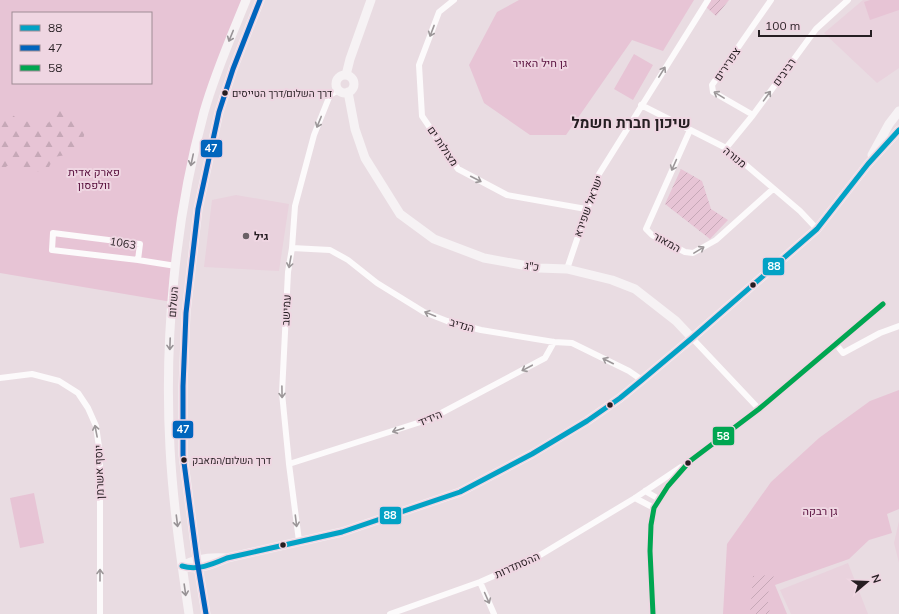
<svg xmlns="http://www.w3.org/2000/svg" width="899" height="614" font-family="Mulish,Heebo,sans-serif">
	<defs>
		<pattern id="forest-firs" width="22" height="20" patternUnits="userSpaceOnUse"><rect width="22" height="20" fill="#e7c4d5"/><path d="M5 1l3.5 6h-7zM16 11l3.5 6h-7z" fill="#c6a8b7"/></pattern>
		<pattern id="garden-furrows" width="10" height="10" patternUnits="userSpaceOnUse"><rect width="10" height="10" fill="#e7c4d5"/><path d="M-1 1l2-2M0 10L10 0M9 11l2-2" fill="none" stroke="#c6a8b7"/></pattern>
	</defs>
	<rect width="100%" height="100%" fill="#e9dce2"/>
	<!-- built -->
	<path fill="#e9d2dd" d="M863,0H899V68L877,83L824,33Z
		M236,195L289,204L279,271L204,267L212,200Z
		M899,521V563L894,543Z
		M848,563L868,614H791L780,590Z"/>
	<!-- green -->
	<path fill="#e7c4d5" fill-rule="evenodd" d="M0,0H246L240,15L193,157L172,302L0,273ZM13,13H151V83H13Z
		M519,0H694L663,51L632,40L566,135H530L484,103L469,65L497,12Z
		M870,0H899V10L870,20L864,2Z
		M634,54L653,65L633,100L614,89Z
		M899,390V509L887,514L892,533L869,540L849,559L775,585L787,614H723L727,544L771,482L819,438L870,401Z
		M34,493L44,543L20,548L10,498Z"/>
	<!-- forest -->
	<path fill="url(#forest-firs)" d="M64,107L73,108L85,132L81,146L66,155L54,157L48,169C35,174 26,172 14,164L7,166L0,172V108L8,112L21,121L48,123L56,113Z"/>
	<!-- garden -->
	<path fill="url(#garden-furrows)" d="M710,0H729L716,16L706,7Z
		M681,169L702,181L711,209L728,220L710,239L665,204Z
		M774,575L767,596L770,614H750L753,576Z"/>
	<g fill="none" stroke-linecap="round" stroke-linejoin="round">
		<!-- street -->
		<path stroke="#fcfafb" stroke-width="6" d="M454,0L439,12L419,65L422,116L458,169L507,195L586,209
			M641,105L726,148L800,211L817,229
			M753,115L713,92L712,85L771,0
			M690,130L646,229L652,235L685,252L693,253L716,240L773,189
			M726,148L753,115L816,29L848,0
			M292,248L330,250L348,260L377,283L424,312L447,321L481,330L554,342L572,343L629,371L642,380
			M138,260L52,250L53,233L140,244L138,260L176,266
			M567,269L599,174L708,0
			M692,338L759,409
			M835,343L843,353L880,333L899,326
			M0,378L32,374L59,381L78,393L88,408L96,426L100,454V614
			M289,464L430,419L545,358L554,342
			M645,491L659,499
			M635,498L654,508
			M299,541L289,464L282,393L288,272L292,248L295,206L314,135L330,95L339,90
			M480,582L494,614
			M390,614L480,582L537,557L635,498L681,467
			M653,614L650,551L651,525L654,508L668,486L690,461L759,409L883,304"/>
		<!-- secondary -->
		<path stroke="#f6f2f4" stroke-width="9" d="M346,75L350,59L371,0
			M336 84a9 9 0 1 1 18 0a9 9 0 1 1-18 0Z
			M348,92L355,129L365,158L400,214L434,239L484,258L539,268L567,269L612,280L635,289L676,321L692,338
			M872,155L889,124L899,111
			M182,566C198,571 213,564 227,558L342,532L460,492L532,454L587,421L620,398L642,380L692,338L817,229L868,164L899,130
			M182,566C196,558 210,557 226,558
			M189,614C181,559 173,504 170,448C164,339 175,218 204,112C215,73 231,37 246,0
			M206,614L197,560L183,455V386L186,313L198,209L219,112L233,69L260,0"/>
		<defs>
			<path id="bus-1" d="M182,566C198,571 213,564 227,558L342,532L460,492L532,454L587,421L620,398L642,380L692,338L817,229L868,164L899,130"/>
			<path id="bus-2" d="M206,614L197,560L183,455V386L186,313L198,209L219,112L233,69L260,0"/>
			<path id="bus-3" d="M653,614L650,551L651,525L654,508L668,486L690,461L759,409L883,304"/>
		</defs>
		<!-- bus-1 casing -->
		<use href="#bus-1" stroke="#efd6e2" stroke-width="8"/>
		<!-- bus-2 casing -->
		<use href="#bus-2" stroke="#efd6e2" stroke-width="8"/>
		<!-- bus-3 casing -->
		<use href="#bus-3" stroke="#efd6e2" stroke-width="8"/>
		<!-- bus-1 -->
		<use href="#bus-1" stroke="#02a2c5" stroke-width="5"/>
		<!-- bus-2 -->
		<use href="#bus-2" stroke="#0065bd" stroke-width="5"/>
		<!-- bus-3 -->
		<use href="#bus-3" stroke="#00a651" stroke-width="5"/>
	</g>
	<!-- one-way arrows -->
	<defs><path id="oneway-shaft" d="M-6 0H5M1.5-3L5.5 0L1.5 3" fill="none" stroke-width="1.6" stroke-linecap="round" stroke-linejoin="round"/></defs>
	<g stroke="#9c9799">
		<use href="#oneway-shaft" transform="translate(432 31) rotate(111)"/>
		<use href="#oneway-shaft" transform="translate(662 72) rotate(-58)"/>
		<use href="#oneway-shaft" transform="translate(719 95) rotate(-149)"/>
		<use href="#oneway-shaft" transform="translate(767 96) rotate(-54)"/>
		<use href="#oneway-shaft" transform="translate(319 122) rotate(112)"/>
		<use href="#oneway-shaft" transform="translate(674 165) rotate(114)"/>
		<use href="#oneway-shaft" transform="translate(476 179) rotate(27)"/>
		<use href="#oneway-shaft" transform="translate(699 250) rotate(-31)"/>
		<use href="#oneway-shaft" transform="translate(290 262) rotate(100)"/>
		<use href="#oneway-shaft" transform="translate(430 314) rotate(-158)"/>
		<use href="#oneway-shaft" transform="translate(608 361) rotate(-153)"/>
		<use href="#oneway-shaft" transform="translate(527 368) rotate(152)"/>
		<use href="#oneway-shaft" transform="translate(282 392) rotate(89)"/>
		<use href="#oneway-shaft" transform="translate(398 430) rotate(162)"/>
		<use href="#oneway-shaft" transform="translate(96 431) rotate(-101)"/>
		<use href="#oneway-shaft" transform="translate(296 521) rotate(83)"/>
		<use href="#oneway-shaft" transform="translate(100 575) rotate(-90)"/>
		<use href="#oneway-shaft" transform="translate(487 598) rotate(66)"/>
	</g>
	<g stroke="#989396">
		<use href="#oneway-shaft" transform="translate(231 36) rotate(112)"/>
		<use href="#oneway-shaft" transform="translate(192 160) rotate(102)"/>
		<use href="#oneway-shaft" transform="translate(170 344) rotate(92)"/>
		<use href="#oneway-shaft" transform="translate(177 521) rotate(83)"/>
		<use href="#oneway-shaft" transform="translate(185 590) rotate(82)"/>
	</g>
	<!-- markers -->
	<g fill="#261e22" stroke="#efd6e2" stroke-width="1.5">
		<circle cx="225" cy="93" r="3.5"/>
		<circle cx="753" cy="285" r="3.5"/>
		<circle cx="610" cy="405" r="3.5"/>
		<circle cx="184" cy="460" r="3.5"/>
		<circle cx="688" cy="463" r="3.5"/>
		<circle cx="283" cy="545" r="3.5"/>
	</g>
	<circle fill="#6a6065" stroke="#efd6e2" stroke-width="1.5" cx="246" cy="236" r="4"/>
	<g text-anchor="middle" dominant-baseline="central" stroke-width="4" stroke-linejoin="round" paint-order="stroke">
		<!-- bus labels -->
		<g font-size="10" fill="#261e22" stroke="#efd6e2" text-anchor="start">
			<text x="232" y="93">דרך השלום/דרך הטייסים</text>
			<text x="192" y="460">דרך השלום/המאבק</text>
		</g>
		<!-- park labels -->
		<g font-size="11" fill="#570f3c" stroke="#efd6e2">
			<text x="540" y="63">גן חיל האויר</text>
			<text x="94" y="172">פארק אדית<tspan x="94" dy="13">וולפסון</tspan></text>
			<text x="820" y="511">גן רבקה</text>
		</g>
		<!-- street labels -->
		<g font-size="11" fill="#261e22" stroke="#efd6e2">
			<text transform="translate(727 64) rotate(-56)">צפרירים</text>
			<text transform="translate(784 72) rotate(-54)">רביבים</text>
			<text transform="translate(443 146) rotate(56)">מצולות ים</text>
			<text transform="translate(735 157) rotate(39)">מנורה</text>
			<text transform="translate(588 206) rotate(-70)">ישראל שפירא</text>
			<text transform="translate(667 242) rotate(29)">המאור</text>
			<text transform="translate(123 243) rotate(10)">1063</text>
			<text transform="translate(532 266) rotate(8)">כ"ג</text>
			<text transform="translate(173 302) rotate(-85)">השלום</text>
			<text transform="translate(286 310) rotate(-87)">עמישב</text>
			<text transform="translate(462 325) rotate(16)">הנדיב</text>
			<text transform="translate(430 418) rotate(-23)">הידיד</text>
			<text transform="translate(99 472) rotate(-92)">יוסף אשרמן</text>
			<text transform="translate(517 565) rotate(-24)">ההסתדרות</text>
		</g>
		<!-- poi labels -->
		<g font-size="11" font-weight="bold" fill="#261e22" stroke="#efd6e2" text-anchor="start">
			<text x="254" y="236">גיל</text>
		</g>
		<!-- district labels -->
		<g font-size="15" font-weight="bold" fill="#261e22" stroke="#efd6e2">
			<text x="631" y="122">שיכון חברת חשמל</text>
		</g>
	</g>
	<g stroke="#efd6e2" stroke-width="1.5">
		<rect x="200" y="139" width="23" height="19" rx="4" fill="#0065bd"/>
		<rect x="762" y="257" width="23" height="19" rx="4" fill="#02a2c5"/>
		<rect x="172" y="420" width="22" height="19" rx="4" fill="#0065bd"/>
		<rect x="712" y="426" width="23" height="20" rx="4" fill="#00a651"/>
		<rect x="379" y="506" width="23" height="19" rx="4" fill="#02a2c5"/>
	</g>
	<g font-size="11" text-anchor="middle" font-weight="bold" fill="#fff">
		<text x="211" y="152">47</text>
		<text x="774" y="270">88</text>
		<text x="183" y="433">47</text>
		<text x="723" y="440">58</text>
		<text x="390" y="519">88</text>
	</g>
	<!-- legend -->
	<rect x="12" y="12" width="140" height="72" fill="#efd6e2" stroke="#9f8c95"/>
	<rect x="20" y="25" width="20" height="6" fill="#02a2c5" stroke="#9f8c95"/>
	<text x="48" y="32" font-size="12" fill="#261e22">88</text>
	<rect x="20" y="45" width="20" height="6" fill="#0065bd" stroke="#9f8c95"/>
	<text x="48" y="52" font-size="12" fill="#261e22">47</text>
	<rect x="20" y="65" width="20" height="6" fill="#00a651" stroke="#9f8c95"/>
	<text x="48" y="72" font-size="12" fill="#261e22">58</text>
	<!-- north arrow -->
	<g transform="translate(867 582) rotate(71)" stroke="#efd6e2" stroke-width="3" paint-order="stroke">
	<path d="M0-3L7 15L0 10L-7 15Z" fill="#261e22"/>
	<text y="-6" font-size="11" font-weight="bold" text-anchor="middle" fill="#261e22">N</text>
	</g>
	<!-- scale -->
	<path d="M759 30v6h112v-6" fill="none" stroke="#261e22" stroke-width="2"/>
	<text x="765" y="30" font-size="12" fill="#261e22" stroke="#efd6e2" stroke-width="3" paint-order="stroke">100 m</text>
</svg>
